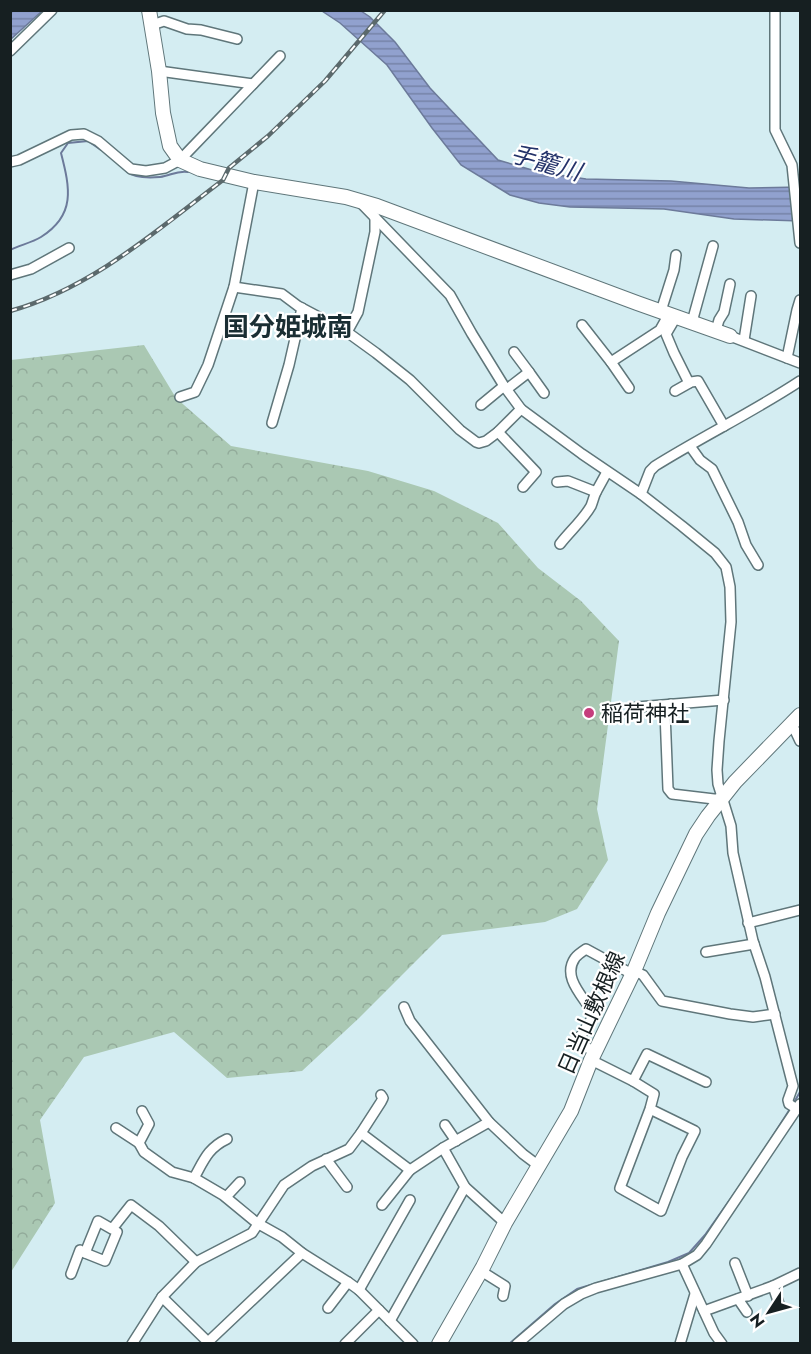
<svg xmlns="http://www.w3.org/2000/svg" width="811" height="1354" viewBox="0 0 811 1354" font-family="Jost,'Noto Sans JP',sans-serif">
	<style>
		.forest { fill: url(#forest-crowns) }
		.water { fill: url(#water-rules); stroke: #6c7a9a; stroke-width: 1.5 }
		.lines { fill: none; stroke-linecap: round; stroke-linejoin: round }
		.stream { stroke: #6c7a9a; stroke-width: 2 }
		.street-casing { stroke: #5f767a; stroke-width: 12 }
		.secondary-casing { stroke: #5f767a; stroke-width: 16 }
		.street { stroke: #fff; stroke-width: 9 }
		.secondary { stroke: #fff; stroke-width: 14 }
		.rail-casing { stroke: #5b696c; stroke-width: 4.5 }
		.rail { stroke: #fff; stroke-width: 2; stroke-dasharray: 7; stroke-linecap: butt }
		.poi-dot { fill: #c53e7d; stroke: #fff; stroke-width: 2 }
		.labels { text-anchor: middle; stroke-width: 4.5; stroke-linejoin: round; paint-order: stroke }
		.poi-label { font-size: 22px; fill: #161f21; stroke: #fff; text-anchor: start }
		.street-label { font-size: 22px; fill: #161f21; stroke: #fff }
		.water-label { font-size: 24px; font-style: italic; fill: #233269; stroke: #fff }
		.quarter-label { font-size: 26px; font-weight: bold; fill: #1a2e33; stroke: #fff }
	</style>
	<defs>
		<pattern id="forest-crowns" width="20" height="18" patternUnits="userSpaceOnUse" patternTransform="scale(1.5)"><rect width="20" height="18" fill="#aac8b3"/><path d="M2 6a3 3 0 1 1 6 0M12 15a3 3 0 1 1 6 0" fill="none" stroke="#92ab9a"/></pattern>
		<pattern id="water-rules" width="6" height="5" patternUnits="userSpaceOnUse" patternTransform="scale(1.5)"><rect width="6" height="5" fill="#91a1ce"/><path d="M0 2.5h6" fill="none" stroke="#7583a7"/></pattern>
	</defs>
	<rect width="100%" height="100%" fill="#d4edf2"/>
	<path class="forest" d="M144,345L176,398L231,446L368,471L434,491L498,523L538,568L581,601L619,641L597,809L608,860L577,909L545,922L442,935L358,1019L302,1071L227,1078L174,1032L84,1057L40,1120L55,1203L11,1272V360Z"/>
	<g class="water">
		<path d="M13,10H42V11L11,39V13Z"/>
		<path d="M322,11H361L370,17L395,42L430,88L498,160L539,172L586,179L671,181L749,188L800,187V221L734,219L664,209L570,207L539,203L510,195L461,165L432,128L387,65L340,23Z"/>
	</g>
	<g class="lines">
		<g class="stream">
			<path d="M126,171C134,178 149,178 160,177C170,176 177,170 188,172"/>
			<path d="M10,250C20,245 31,243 41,237C76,215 70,188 61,153L68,143L88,141L101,150"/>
			<path d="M793,1104L800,1092"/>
			<path d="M751,1170L790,1109"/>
			<path d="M509,1344L555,1304L577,1289L668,1262L689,1253L705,1235L741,1184"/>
		</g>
		<g class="street-casing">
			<g id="street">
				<path d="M775,10V130L792,165L800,243"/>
				<path d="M152,25L164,21L187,29L201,30L237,39"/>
				<path d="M10,51L52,10"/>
				<path d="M159,71L253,84"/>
				<path d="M10,162L19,160L71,135L84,134L98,141L131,169L146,171L165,168L180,160L280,56"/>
				<path d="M254,182L234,287L282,294L298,306L347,332L376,353L410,380L460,430L476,442L479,443L486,441L498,432L521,409"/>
				<path d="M361,203L450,295L472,334L504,386L521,409L582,454L641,494L682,526L715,553L726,567L730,587L731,622L719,741L717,770L718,784L731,826L733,853L753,941L765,977L793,1086L788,1100L789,1104L797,1109"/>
				<path d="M10,275L31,269L69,248"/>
				<path d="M661,311L674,270L676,255"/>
				<path d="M676,317L666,334L674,353L689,383"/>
				<path d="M692,322L713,246"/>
				<path d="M582,325L611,362"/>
				<path d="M716,330L719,320L724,312L730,284"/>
				<path d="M347,332L358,312L375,232V217"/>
				<path d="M730,336L800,363"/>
				<path d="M744,340L751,296"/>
				<path d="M787,358L797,310L800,300"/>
				<path d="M529,372L544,393"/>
				<path d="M629,388L611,362L660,330L669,314"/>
				<path d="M507,389L529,372L514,352"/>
				<path d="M675,391L691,382L698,381L724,426"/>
				<path d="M180,397L195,392L208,365L234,287"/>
				<path d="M481,405L504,386"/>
				<path d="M272,423L289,365L302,308"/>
				<path d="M498,432L536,472L523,487"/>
				<path d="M690,446L700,460L712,469L738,522L746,545L758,565"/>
				<path d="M557,482L568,481L596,492L607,472"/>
				<path d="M641,494L650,471L655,466C703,436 753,412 800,381"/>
				<path d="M560,544C570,531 583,520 591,506C593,501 594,496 596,492"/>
				<path d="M671,704L665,712L668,789L672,794L714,799H722"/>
				<path d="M637,707L724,700"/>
				<path d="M792,724L800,741"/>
				<path d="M748,923L800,910"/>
				<path d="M706,952L754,944"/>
				<path d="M634,971L643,975L662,1001L730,1014L753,1017L775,1014"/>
				<path d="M404,1007L410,1021L489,1122L523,1154L539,1166"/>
				<path d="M595,1051L585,1047L577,1042L594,1015C585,998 561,978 575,958C577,955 583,951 586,949L632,974"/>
				<path d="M591,1060L633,1081L654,1094L650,1109L620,1188L661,1211L682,1157L695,1131L650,1109"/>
				<path d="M633,1081L647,1054L706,1082"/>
				<path d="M142,1111L149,1124L139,1143L144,1152L172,1172L194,1178L223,1195L257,1223L282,1237L302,1253L348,1282L359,1290L413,1344"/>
				<path d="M445,1125L456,1141"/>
				<path d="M116,1128L139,1143"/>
				<path d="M361,1133L381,1102L383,1098L381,1095"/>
				<path d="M443,1148L465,1187L505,1223"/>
				<path d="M326,1159L347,1187"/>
				<path d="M194,1178C204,1160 208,1148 227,1139"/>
				<path d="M226,1197L240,1182"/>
				<path d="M382,1205L410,1170"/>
				<path d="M112,1229L117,1232L105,1261L85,1253L98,1221L112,1229L131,1205L159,1226L196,1262"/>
				<path d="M735,1263L748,1296"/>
				<path d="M682,1264L714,1333L722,1344"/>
				<path d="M481,1271L505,1286L503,1296"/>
				<path d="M71,1274L80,1250L85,1253"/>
				<path d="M773,1286L779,1304"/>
				<path d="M359,1290L410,1200"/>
				<path d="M162,1297L210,1344"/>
				<path d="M738,1299L747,1312"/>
				<path d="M328,1308L348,1282"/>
				<path d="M704,1311L773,1286L800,1273"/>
				<path d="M390,1321L465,1187"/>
				<path d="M208,1342L302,1253"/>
				<path d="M132,1344L162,1297L196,1262L252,1233L284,1185L312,1166L349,1149L361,1133L410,1170L443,1148L489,1122"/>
				<path d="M345,1344L379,1310"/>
				<path d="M517,1344L564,1304L581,1294L596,1288L682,1264L697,1255L706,1244L800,1104"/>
				<path d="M680,1344L695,1294"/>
			</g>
		</g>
		<g class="secondary-casing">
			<g id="secondary">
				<path d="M149,10L159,71L163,113L170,146L180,160L200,169L254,182L346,197L377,206L637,303L730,336"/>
				<path d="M439,1344L483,1267L505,1223L571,1111L591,1060L634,971L658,913L696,834L708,816L735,782L800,715"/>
			</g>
		</g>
		<use href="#street" class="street"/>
		<use href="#secondary" class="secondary"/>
		<g class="rail-casing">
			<path id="rail" d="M10,311C92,288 157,230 223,180L229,168L268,136L325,81L385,10"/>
		</g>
		<use href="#rail" class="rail"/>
	</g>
	<circle class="poi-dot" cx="589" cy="713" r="6"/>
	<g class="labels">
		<g class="poi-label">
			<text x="601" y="721">稲荷神社</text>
		</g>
		<g class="street-label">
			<text transform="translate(591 1013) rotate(-66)" y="8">日当山敷根線</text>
		</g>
		<g class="water-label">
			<text transform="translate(546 163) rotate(16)" y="8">手籠川</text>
		</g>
		<g class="quarter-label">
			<text x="288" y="336">国分姫城南</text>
		</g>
	</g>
	<rect width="811" height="1354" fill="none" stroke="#161f21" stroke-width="24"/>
	<g transform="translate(769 1312) rotate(234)" stroke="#ffffff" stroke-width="4.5" paint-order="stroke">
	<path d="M0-4.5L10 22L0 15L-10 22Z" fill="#161f21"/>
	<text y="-9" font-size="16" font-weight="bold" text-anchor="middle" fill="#161f21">N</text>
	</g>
</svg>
